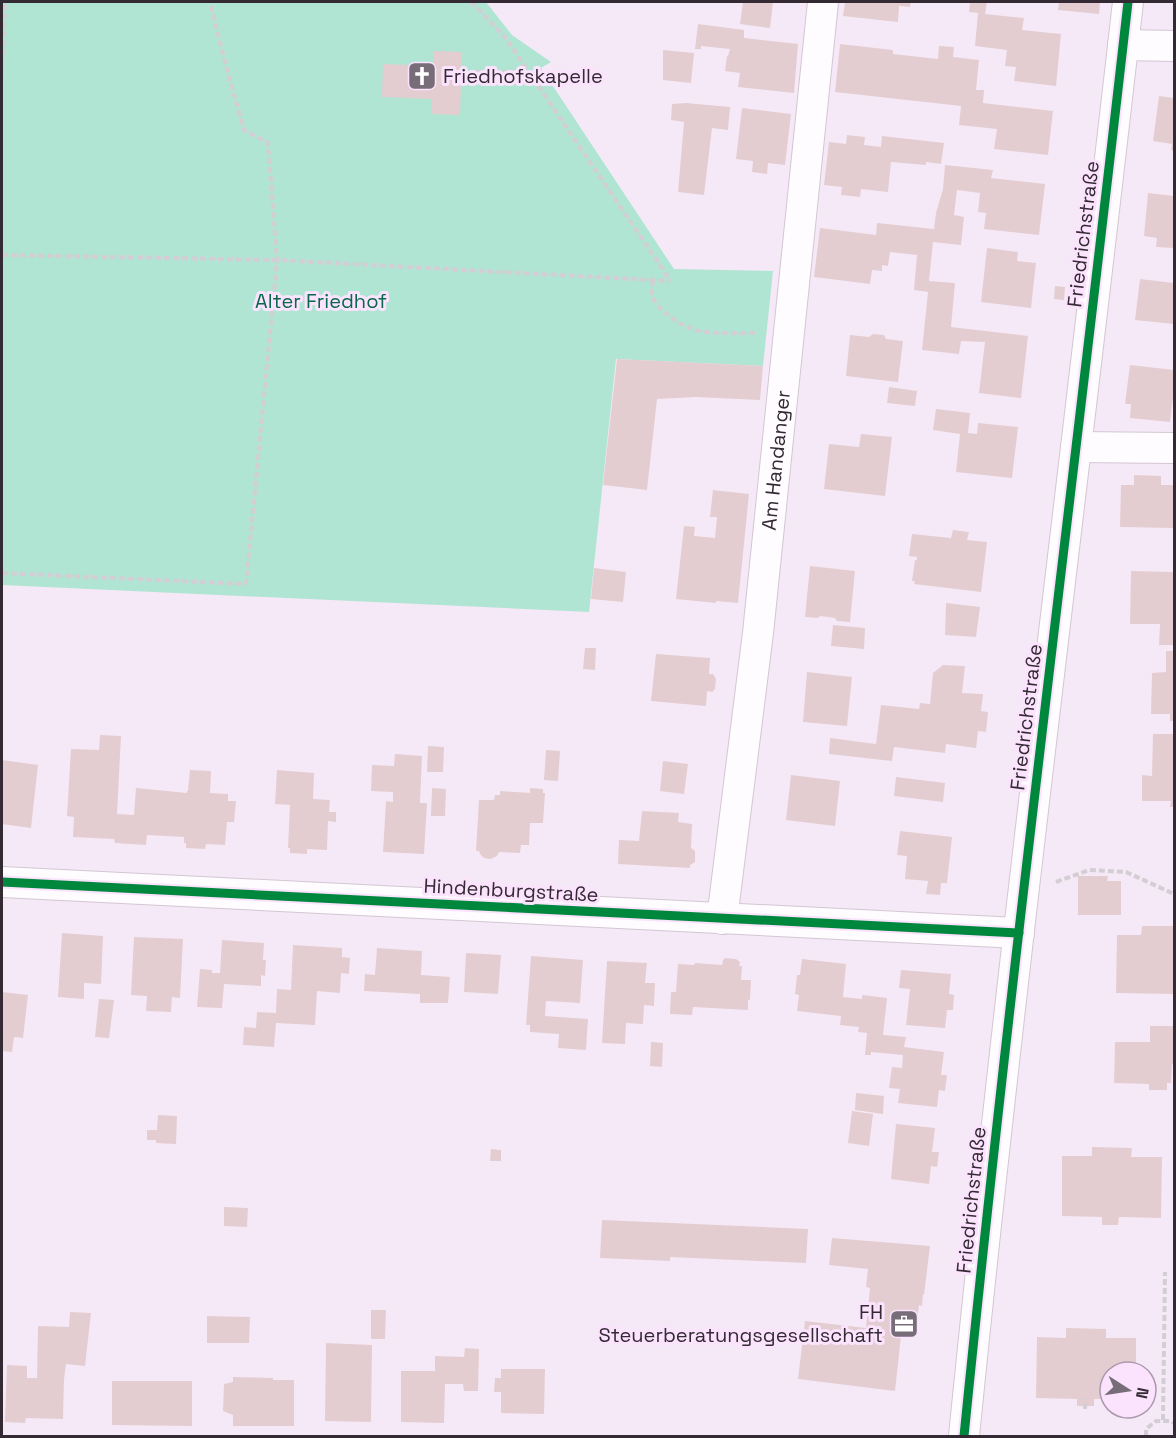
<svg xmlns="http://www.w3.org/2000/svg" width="1176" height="1438" viewBox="0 0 1176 1438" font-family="'Space Grotesk',sans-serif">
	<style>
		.green { fill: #b1e5d3 }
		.building { fill: #e3cdd1 }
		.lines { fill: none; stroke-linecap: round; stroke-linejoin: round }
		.minor-casing { stroke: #d2c7d3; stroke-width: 32 }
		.path { stroke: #d3ced3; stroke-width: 4; stroke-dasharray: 6 3; stroke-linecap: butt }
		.minor { stroke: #fefcfe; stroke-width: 30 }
		.cycleway-casing { stroke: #fbe3fd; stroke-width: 13 }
		.cycleway { stroke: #00873e; stroke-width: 9 }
		.labels { text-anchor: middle; stroke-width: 6; stroke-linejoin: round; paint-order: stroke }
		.poi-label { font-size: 20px; fill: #332a34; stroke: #fbe3fd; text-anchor: start }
		.street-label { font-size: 20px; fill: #332a34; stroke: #fbe3fd }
		.park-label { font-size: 20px; fill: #08684b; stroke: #fbe3fd }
	</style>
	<rect width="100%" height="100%" fill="#f6e9f7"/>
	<path class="green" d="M2,2H486L512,35L551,62L541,68L674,269L773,271L763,366L616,359L589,612L2,585Z"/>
	<g class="building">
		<path d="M743,2H773L770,28L740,24Z"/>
		<path d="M845,2H911L910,7L899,6L898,22L843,16Z"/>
		<path d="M970,2H987L985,14L1024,18L1022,30L1061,34L1056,86L1014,81L1016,67L1005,66L1007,50L975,46L978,13L969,12Z"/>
		<path d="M1059,2H1100L1099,14L1058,10Z"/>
		<path d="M698,24L744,30V38L798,44L794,93L738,87L740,73L725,71L727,56H728L730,49L701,46V49H695Z"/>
		<path d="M840,44L893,50V54L938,59L939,46L954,47L953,57L979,60L976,90H984L983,103L1053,111L1048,155L994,149L997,129L959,125L961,106L835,92Z"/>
		<path d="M663,50L694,53L691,83L663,80Z"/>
		<path d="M434,51L462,52L460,115L432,114V99L382,97L383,64L434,66Z"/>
		<path d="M1159,96L1174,98V151L1171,150L1172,144L1153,141Z"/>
		<path d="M686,103L730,107L728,130L712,128L704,195L678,192L684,122L671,120L672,104Z"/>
		<path d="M742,108L791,114L785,165L768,163L767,174L752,172L753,161L736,159Z"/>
		<path d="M847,135L865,137L864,145L881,147L882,136L944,143L941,164L926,162V165L891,162L888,192L861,189L860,197L841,195L842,187L824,185L829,142L846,144Z"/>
		<path d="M945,165L993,170L991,178L1045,184L1039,235L984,229L986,213L978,212L980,193L957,190L954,215L964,217L961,245L933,242L929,281L955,283L951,327L1028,336L1021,398L979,393L985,342L961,341L959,354L922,350L928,292L914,290L917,255L890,252L888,266L882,265V271L872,270L870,284L814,277L820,228L876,235L877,223L934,229L936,213L943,189Z"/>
		<path d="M1148,193L1174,196V248L1156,247L1157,238L1144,236Z"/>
		<path d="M987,248L1018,252L1017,261L1036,263L1031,308L981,302Z"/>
		<path d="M1140,279L1174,283V324L1135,320Z"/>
		<path d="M1055,286L1065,287L1064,300L1054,299Z"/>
		<path d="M873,334L884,335L886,339L903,341L898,382L846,376L850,335L869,337Z"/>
		<path d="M617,359L763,366L760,400L696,397L657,399L647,490L603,485Z"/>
		<path d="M1130,365L1174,370V389L1170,422L1130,418L1131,404H1125Z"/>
		<path d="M889,387L917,391L915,406L887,403Z"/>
		<path d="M936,409L970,413L968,433L977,434L978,423L1018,427L1012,478L956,472L960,434L933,430Z"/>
		<path d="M861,434L892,437L885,496L824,489L829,444L859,447Z"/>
		<path d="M1134,475L1161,476V485H1174V528L1120,527L1121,485H1134Z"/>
		<path d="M713,490L749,494L738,603L716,601V603L676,599L684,526L695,527L694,536L715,538L717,517H710Z"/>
		<path d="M953,530L969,532L967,540L987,542L981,592L914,584L915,581H912L915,560H917V557L909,556L912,534L951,538Z"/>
		<path d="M810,566L855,571L850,622L837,621L835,618L820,616L818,618L805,617Z"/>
		<path d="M594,568L626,572L623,602L591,599Z"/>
		<path d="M1131,571L1174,572V645H1159L1160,624H1130Z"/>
		<path d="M946,603L980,607L976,637L945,635Z"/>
		<path d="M833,625L865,628L864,649L831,646Z"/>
		<path d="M585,648H596L595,670L583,669Z"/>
		<path d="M1166,651H1174V721H1170V714H1151L1152,673L1166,672Z"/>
		<path d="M656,654L710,658L709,674H713L716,679L715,689L712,692L707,691L706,706L651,701Z"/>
		<path d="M943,665L965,666L962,693L983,694L981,711L988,712L986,732L978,731L976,748L946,744L945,753L894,747L892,761L829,754L830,738L876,744L881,705L919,709L920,703L930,704L933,673Z"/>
		<path d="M807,672L852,677L847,726L803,722Z"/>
		<path d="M1153,734H1174V807H1170L1171,801H1142V775L1152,776Z"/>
		<path d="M100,735L121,736L117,814L134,815L136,788L187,793V791H188L190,770L211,771L210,793L228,794V801H236L234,822H227L225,845L206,844L205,849L186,848V843H184V837L147,835L146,845L115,843L114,839L73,837L74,817L67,816L71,749L99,750Z"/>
		<path d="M428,746L444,747L443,772H427Z"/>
		<path d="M546,750L560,751L558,781L544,780Z"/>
		<path d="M395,754L422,756L420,803H427L424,854L383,852L386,801L393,802V792L371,791L372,765L394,766Z"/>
		<path d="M2,760L38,765L31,828L2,824Z"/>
		<path d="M663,761L688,764L684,794L660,791Z"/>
		<path d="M277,770L314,773L313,799L330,800L329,812H336V822L328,821L327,850L307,849V854L290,853V848H288L290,805L275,804Z"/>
		<path d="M791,775L840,781L835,826L786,820Z"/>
		<path d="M896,777L945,783L943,802L894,796Z"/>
		<path d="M432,788L446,789L445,816H431Z"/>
		<path d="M530,788L543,789V793H545L543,823H530L529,845H521L520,853L499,852L497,856L491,859L484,858L480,854L479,851H476L479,800H494L495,795H500V791L530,793Z"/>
		<path d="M642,811L679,813L678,822L692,824L691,848L695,851V862L690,865V868L618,864L619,840L639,841Z"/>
		<path d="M900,831L952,837L947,883H941L940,895L926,894L928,881L905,879L907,856L897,855Z"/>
		<path d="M1078,876H1108L1107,881H1121V915H1078Z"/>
		<path d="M1142,926H1174V994L1116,993L1117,935H1141Z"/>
		<path d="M62,933L103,936L101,984L84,983V999L58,997Z"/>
		<path d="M134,937L183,939L180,998L172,997L171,1012L146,1011L147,996L131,995Z"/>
		<path d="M222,940L264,943L263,960H266L265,976L261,975V986L224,984L222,1008L197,1007L200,969L212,970V973H220Z"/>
		<path d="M293,945L342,948V957L350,958L349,974L341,973L340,993L317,991L315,1025L276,1023L274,1047L243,1045L244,1027L256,1028L257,1012L276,1013L277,989L291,990Z"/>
		<path d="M377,948L422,951L421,975L450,977L448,1003H420V994L364,991L365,974L375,975Z"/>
		<path d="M466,953L501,955L498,994L464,992Z"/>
		<path d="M531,956L583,960L580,1003L546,1001L545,1016L588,1019L586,1050L558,1048L559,1034L530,1032V1025H526Z"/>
		<path d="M725,958L736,959L740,962L739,966H742L741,980H751L750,1000H748V1010L693,1007L692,1015L670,1014L671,992H676L678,964L694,965L695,963L722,965L723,960Z"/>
		<path d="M802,959L846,964L843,997L862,999V995L887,998L883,1035L906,1037L904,1047L944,1052L941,1075H947L945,1091L939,1090L937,1107L898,1103L900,1089L889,1088L892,1067L902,1068L903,1055L871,1052V1055H865L867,1033L858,1032L859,1027L840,1025L841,1016L797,1011L799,995L795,994L797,975H800Z"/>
		<path d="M607,961L647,963L645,983H655L654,1006L644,1005L643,1024L626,1023L625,1044L602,1043Z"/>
		<path d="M901,970L951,974L949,994L954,995L953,1010H947L945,1028L906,1025L910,989L899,988Z"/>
		<path d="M2,992L28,995L23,1038L14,1037L12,1052L2,1051Z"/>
		<path d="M99,999L114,1000L109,1038L95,1037Z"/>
		<path d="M1150,1026H1173L1174,1064H1172L1171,1083H1167V1090H1149V1084L1114,1083L1115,1042H1150Z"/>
		<path d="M651,1042L663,1043L662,1067L650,1066Z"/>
		<path d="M856,1093L884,1096L883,1114L855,1110Z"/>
		<path d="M852,1111L873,1114L869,1146L848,1143Z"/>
		<path d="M158,1115L177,1116L176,1144L156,1143V1140H147V1130H157Z"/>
		<path d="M896,1124L935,1128L932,1152H939L937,1167L931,1166L929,1184L891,1179Z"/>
		<path d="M1092,1147L1132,1148L1131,1157H1162L1161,1218L1119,1217L1118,1225H1102V1217L1062,1216V1156H1092Z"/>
		<path d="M491,1149L501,1150V1161H490Z"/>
		<path d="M224,1207L248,1208L247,1227L224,1226Z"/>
		<path d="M602,1220L808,1229L806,1263L670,1257V1261L600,1258Z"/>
		<path d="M832,1238L930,1246L924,1295L923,1294L922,1306L919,1305L915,1337L901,1336L895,1391L798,1379L805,1321L866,1328L870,1288L866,1287L868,1269L829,1265Z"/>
		<path d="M371,1310H386L385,1339H371Z"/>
		<path d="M70,1312L91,1313L85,1366L66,1364L64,1379L63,1419L26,1418L25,1423L5,1422L7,1365L27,1366V1378H37L38,1326L69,1327Z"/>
		<path d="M207,1316L250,1317L249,1343H207Z"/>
		<path d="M1066,1328L1106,1329V1338H1136V1372H1110V1399H1094V1406H1077V1399L1036,1398L1037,1337L1066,1338Z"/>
		<path d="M326,1343L372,1345L371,1422L325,1421Z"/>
		<path d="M465,1348L479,1349L478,1391H464L463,1384H445L444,1423L401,1422V1371H435V1356L464,1357Z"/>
		<path d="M501,1369H545L544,1414L501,1413V1392H494L495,1378H501Z"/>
		<path d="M233,1377L273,1378V1380H294V1426H233V1415L223,1411L224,1384L233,1382Z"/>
		<path d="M112,1381H192V1426L112,1425Z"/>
	</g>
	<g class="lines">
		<g class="minor-casing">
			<g id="minor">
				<path d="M1123,45L1174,46"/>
				<path d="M1076,447L1174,448"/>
				<path d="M2,882L1019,933"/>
				<path id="s1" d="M722,919L758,633L823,2"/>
				<path d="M964,1436C1012,957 1074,480 1128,2"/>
			</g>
		</g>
		<g class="path">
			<path d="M471,2L505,37L670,280"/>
			<path d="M475,72L528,73"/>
			<path d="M2,73L5,2"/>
			<path d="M2,255L277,260L670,281"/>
			<path d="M653,280C653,284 651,290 652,294C654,309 685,329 699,331C716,334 739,333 757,333"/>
			<path d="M2,573L246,584L277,260L268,143L244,130L228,74L210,2"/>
			<path d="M1056,882L1089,870L1126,872L1174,894"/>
			<path d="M1085,1409L1086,1399"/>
			<path d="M1163,1420L1165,1272"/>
			<path d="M1146,1436V1429L1156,1421H1171L1174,1423"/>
		</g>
		<use href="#minor" class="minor"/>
		<g class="cycleway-casing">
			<g id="cycleway">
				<path d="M2,882L1019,933"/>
				<path d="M964,1436C1012,957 1074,480 1128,2"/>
			</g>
		</g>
		<use href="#cycleway" class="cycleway"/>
	</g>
	<defs>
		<g id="church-square" transform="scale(1.5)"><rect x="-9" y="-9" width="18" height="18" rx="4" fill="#776d78" stroke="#fbe3fd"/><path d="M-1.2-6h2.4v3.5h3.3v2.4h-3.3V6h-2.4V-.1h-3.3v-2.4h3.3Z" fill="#fff"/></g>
		<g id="office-square" transform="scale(1.5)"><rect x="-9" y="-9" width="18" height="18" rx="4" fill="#776d78" stroke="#fbe3fd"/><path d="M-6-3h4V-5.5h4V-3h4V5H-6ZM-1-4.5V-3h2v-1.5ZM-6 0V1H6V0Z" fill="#fff"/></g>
	</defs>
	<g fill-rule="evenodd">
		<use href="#church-square" x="422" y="76"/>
		<use href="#office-square" x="904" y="1324"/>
	</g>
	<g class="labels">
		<g class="poi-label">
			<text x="443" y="83">Friedhofskapelle</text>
			<text x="883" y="1319" text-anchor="end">FH<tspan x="883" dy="23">Steuerberatungsgesellschaft</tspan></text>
		</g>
		<g class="street-label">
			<text transform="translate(1083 234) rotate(-83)" y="7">Friedrichstraße</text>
			<text dy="7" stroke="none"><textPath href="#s1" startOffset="462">Am Handanger</textPath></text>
			<text transform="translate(1026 717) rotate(-83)" y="7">Friedrichstraße</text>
			<text transform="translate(511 890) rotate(3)" y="7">Hindenburgstraße</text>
			<text transform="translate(971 1200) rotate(-84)" y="7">Friedrichstraße</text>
		</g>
		<g class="park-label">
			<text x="321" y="308">Alter Friedhof</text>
		</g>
	</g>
	<rect width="1176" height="1438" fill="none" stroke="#332a34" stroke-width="6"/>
	<g transform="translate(1128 1390) rotate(102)"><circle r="28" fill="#fbe3fd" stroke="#ab99ad" stroke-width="1.5"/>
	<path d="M0-4.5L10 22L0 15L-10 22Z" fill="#776d78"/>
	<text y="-9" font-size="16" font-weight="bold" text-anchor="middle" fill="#332a34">N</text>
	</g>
</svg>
